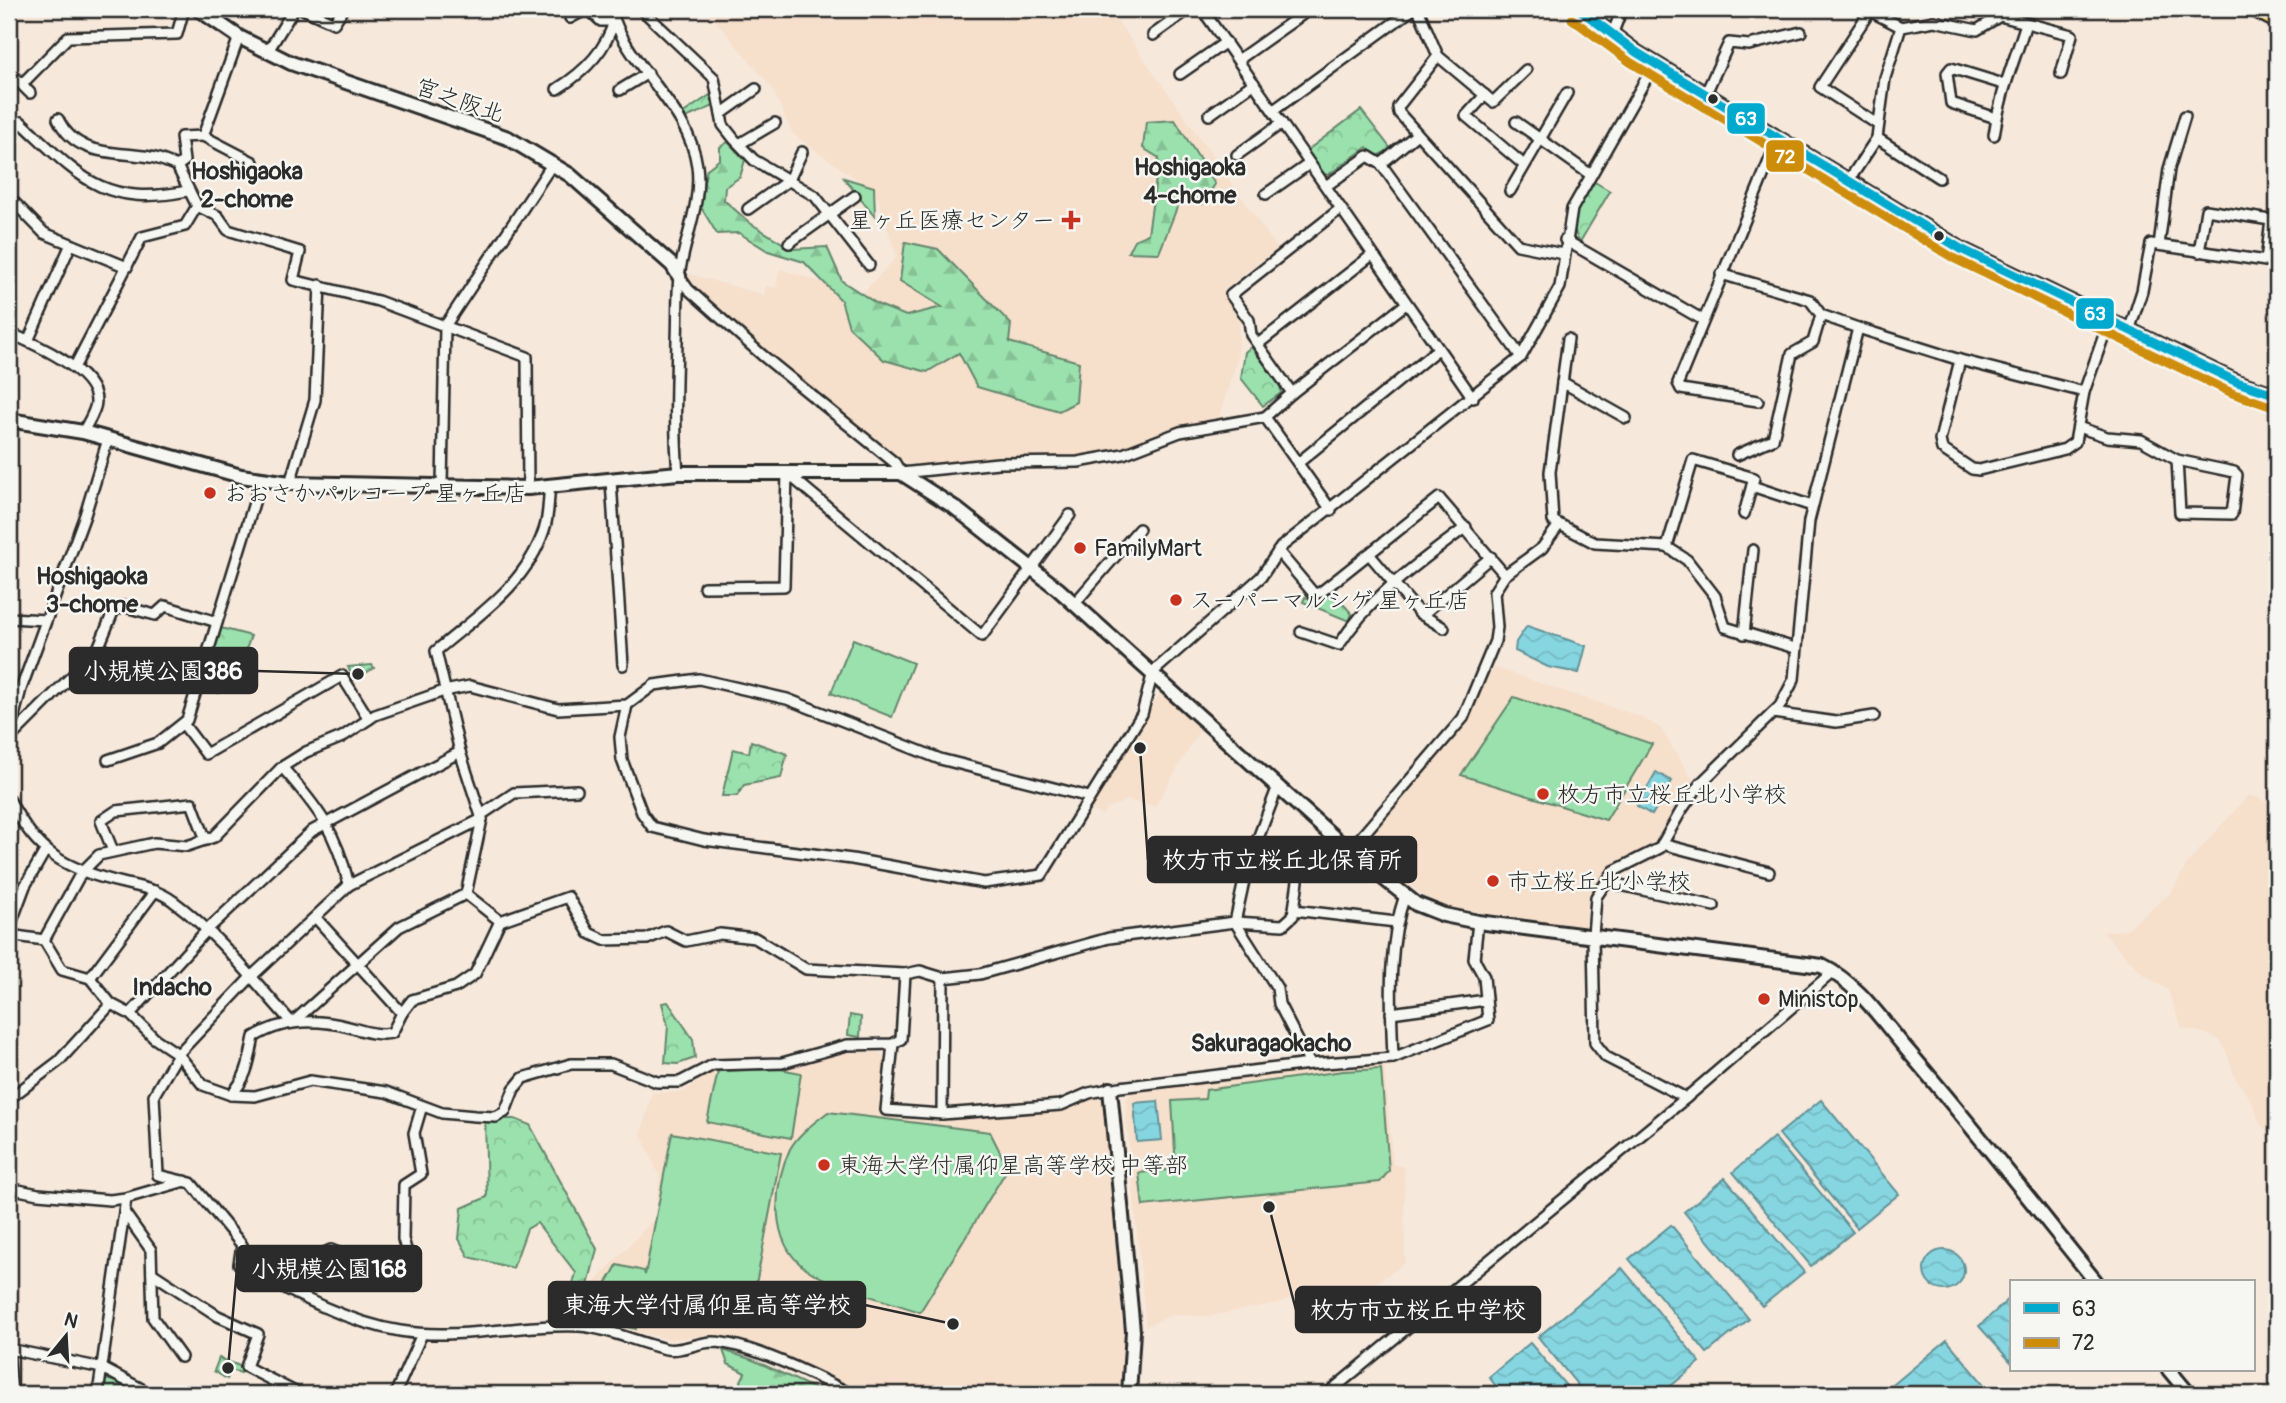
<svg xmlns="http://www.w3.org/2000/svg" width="2286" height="1403" viewBox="0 0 2286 1403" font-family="Pangolin,'Klee One',sans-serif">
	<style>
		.built { fill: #f6dfcb }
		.forest { fill: url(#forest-firs); stroke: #63866c; stroke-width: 2 }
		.park { fill: url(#park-crowns); stroke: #63866c; stroke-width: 2 }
		.pitch { fill: #9be1ad; stroke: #63866c; stroke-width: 2 }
		.water { fill: url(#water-waves); stroke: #629298; stroke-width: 2 }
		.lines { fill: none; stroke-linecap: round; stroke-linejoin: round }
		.street-casing { stroke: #2b2b2b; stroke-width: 14 }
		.secondary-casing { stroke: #2b2b2b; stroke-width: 18 }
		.highway-casing { stroke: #2b2b2b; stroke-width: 21 }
		.street { stroke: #f6f6f2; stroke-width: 9 }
		.secondary { stroke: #f6f6f2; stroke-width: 12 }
		.highway { stroke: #ffdf80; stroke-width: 16 }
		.bus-1-casing { stroke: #f6f6f2; stroke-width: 14 }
		.bus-2-casing { stroke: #f6f6f2; stroke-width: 14 }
		.bus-1 { stroke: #00a9ce; stroke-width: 9 }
		.bus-2 { stroke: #ce8d09; stroke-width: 9 }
		.bus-dot { fill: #2b2b2b; stroke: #f6f6f2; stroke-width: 2.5 }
		.poi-dot { fill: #c8321e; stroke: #f6f6f2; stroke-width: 2.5 }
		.labels { text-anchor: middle; stroke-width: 5; stroke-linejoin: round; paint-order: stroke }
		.street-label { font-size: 23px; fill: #2b2b2b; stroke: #f6f6f2 }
		.poi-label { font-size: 23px; fill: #2b2b2b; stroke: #f6f6f2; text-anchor: start }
		.neighbourhood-label { font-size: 24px; font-weight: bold; fill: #2b2b2b; stroke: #f6f6f2 }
		.leader { fill: none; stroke: #2b2b2b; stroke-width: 2.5 }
		.callout-dot { fill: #2b2b2b; stroke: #f6f6f2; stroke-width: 2.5 }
		.callout { fill: #2b2b2b; stroke: #2b2b2b; stroke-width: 2.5 }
		.callout-label { font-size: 24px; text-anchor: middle; font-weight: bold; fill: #fff }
		.line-badge { stroke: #f6f6f2; stroke-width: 2.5 }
		.badge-label { font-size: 19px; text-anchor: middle; font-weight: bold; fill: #fff }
	</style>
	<defs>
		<pattern id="forest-firs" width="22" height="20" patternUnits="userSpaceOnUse" patternTransform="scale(1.75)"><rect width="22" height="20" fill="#9be1ad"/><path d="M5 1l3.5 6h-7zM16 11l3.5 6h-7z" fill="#86c195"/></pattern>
		<pattern id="park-crowns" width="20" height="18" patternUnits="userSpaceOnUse" patternTransform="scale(1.75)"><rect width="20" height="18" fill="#9be1ad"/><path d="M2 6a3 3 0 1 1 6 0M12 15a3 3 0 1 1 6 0" fill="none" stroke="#86c195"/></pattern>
		<pattern id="water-waves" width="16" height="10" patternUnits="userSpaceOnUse" patternTransform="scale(1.75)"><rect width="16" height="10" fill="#86d6e1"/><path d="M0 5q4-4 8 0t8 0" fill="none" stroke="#74b8c1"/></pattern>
	</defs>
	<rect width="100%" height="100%" fill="#f6e8db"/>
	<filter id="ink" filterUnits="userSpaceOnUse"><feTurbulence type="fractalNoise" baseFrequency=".0143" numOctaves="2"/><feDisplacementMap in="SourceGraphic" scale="14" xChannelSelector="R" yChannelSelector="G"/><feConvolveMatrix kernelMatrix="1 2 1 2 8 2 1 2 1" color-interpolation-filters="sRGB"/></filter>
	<g filter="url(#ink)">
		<g class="built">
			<path d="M706,9H1109L1277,248L1223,291L1240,318L1237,360L1218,419L1176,429L1122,450L1084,457L908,464L765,351L688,284L685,273L764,295L766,286L776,288L780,269L861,295L897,257L876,193L793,134L772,88Z"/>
			<path d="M1495,668L1641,717L1660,728L1693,780L1658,837L1644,851L1619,863L1588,896L1585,927L1451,908L1432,902L1359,846L1466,721L1484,678Z"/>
			<path d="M1161,693L1201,728L1155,806L1127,800L1108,808L1101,815L1089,809Z"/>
			<path d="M2248,796L2257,797L2277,809V1140L2260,1124L2254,1105L2235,1077L2226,1051L2219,1040L2205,1033L2182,1028L2168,990L2142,973L2103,932L2126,930L2171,893L2187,864Z"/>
			<path d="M878,1052L887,1060L884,1113L961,1119L1062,1110L1088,1097L1103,1098L1123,1336L1121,1394H872L739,1341L713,1335L670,1339L582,1320L591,1286L654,1219L660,1177L641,1134L652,1093L683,1092L717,1069L780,1066L839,1053Z"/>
			<path d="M1384,1065L1393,1164L1404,1167L1405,1263L1369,1288L1326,1294L1313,1290L1277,1303L1210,1316L1172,1315L1146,1326L1125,1100L1131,1093L1333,1066Z"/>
		</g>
		<g class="forest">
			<path d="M1175,120L1215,184L1203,204L1180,200L1159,253L1128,252L1134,240L1148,234L1159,158L1143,148L1146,122Z"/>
			<path d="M728,142L745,160L740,177L725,187L724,200L750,223L792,249L827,247L842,281L879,305L906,316L942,307L900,281L905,242L938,249L1011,324L1009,342L1079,362L1076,402L1059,411L977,387L959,353L927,372L884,360L849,327L841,300L804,262L768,251L739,233L717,234L699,204L707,169L720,159V147Z"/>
			<path d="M723,1350L753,1360L826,1394H745L741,1381L745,1373L728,1364Z"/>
		</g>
		<g class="park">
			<path d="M710,95L714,106L683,119L682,114Z"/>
			<path d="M1361,110L1391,149L1375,157L1367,147L1328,175L1321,173L1305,152Z"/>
			<path d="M844,178L874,187L875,217Z"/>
			<path d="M1593,181L1610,191L1580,242C1565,220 1581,201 1593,181Z"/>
			<path d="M1251,347L1280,383L1281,393L1263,406L1241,378L1245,352Z"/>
			<path d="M1330,589L1352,614L1349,621L1303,602L1305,597L1316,601Z"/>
			<path d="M221,628L251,636L237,674L219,693L204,688Z"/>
			<path d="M372,665L374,668L354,680L348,667Z"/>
			<path d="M751,741L787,754L781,778L744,785L737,796H722L733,749L749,753Z"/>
			<path d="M668,1002L693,1039L695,1058L678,1064L665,1063L668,1026L662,1003Z"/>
			<path d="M850,1015L861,1017L860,1037L848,1035Z"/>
			<path d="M485,1119H515L530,1125L597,1249L579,1322L562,1323L576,1273L537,1223L527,1229L513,1268L469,1257L459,1239L462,1208L487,1197Z"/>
			<path d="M219,1358L242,1367L241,1373L231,1370L227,1379L214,1371Z"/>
			<path d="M105,1379L128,1385L144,1394H102Z"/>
		</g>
		<g class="pitch">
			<path d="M853,639L913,663L892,717L831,693Z"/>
			<path d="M1514,697L1652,744L1606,820L1461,775Z"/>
			<path d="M780,1069L801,1073L791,1138L707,1122L718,1071Z"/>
			<path d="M1381,1069L1389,1171L1380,1182L1143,1206L1139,1173L1176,1169L1172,1101L1205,1099L1206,1090L1343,1071Z"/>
			<path d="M828,1112L990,1132L1008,1168L920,1312C886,1300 833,1288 805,1268C769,1242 773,1185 790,1149C798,1134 815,1122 828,1112Z"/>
			<path d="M672,1133L781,1153L749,1321L641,1300L636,1329L589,1318C595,1292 607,1287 617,1265L644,1271L645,1275Z"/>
		</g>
		<g class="water">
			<path d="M1527,626L1586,646L1579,673L1548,667L1515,651L1516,642Z"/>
			<path d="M1656,772L1672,781L1652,815L1637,806Z"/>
			<path d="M1821,1100L1899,1194L1857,1228L1779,1134Z"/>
			<path d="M1158,1101L1162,1140L1137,1142L1134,1103Z"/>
			<path d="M1774,1137L1853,1232L1811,1266L1733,1172Z"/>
			<path d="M1725,1178L1804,1272L1762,1306L1684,1212Z"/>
			<path d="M1671,1225L1749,1319L1707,1353L1629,1259Z"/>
			<circle cx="1944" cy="1270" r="20"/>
			<path d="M1622,1268L1700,1362L1661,1394H1585L1538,1337Z"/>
			<path d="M2011,1297V1362L1979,1326Z"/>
			<path d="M1947,1340L1992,1394H1882Z"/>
			<path d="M1530,1343L1573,1394H1502L1489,1377Z"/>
		</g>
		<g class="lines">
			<g class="street-casing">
				<g id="street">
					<path d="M303,9L334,23L343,9"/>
					<path d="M611,9C626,67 689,105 697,166C702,203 684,240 679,276C677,297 678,319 677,340C676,385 674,429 678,473"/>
					<path d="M641,9L714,78L723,125L734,139L754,160L815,196L869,265"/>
					<path d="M1202,9L1473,398"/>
					<path d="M1418,9L1438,56L1398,107L1399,113L1518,245L1563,254"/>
					<path d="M9,12L12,9"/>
					<path d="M523,13L532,9"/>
					<path d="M570,18L587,9"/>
					<path d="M1901,27L1934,21L1977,30L2000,16L2072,35L2061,74"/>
					<path d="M1153,35L1189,9"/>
					<path d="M1612,35L1622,9"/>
					<path d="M268,51L294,9"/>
					<path d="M1438,56L1493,102L1526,70"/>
					<path d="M1238,60L1310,9"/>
					<path d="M9,72L30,93"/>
					<path d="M1180,74L1226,42"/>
					<path d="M22,84L68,37L177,34L184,9"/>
					<path d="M557,89C583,73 606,50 614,21H601L588,9"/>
					<path d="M620,90L648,73"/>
					<path d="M1706,93L1729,43L1749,45L1801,32"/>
					<path d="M1485,95L1466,116L1524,165"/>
					<path d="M1274,110L1413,9"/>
					<path d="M721,114L756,89"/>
					<path d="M1209,115L1254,83"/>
					<path d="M1996,118L1951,103L1947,73L1951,68L2003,84"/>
					<path d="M58,119C76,157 114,151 150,157C159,158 169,163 177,166L197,206L218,216L228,230L300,252L293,280L378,301L527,357L528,488"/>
					<path d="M1516,122L1591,175"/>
					<path d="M9,132L21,122C78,175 102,208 187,191"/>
					<path d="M1994,135C2000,92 2014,63 2026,23"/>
					<path d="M203,136L253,162"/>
					<path d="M1877,138L1939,178"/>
					<path d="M741,143L775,123"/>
					<path d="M1237,155L1282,123"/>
					<path d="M1381,164L1417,134"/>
					<path d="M177,166L184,161L181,137L203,136L239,37"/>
					<path d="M1849,180L1877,138L1885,78L1901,27L1870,11L1820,87L1877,124"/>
					<path d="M1326,186L1368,156L1381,164L1521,357"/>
					<path d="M1510,191L1567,93"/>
					<path d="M1266,194L1309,164"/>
					<path d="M9,197L44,233L127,267"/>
					<path d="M748,209L789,180L802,152"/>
					<path d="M1565,240L1703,320"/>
					<path d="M789,243L855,196"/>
					<path d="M2159,245L2169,169L2185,116"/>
					<path d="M2199,252L2206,210L2277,221"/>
					<path d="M1721,274L1810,300L1821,315L1858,328L1960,360L2084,392"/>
					<path d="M679,276L688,289L762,355L895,463L901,473L998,463L1078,462L1123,454L1180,432L1265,417"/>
					<path d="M2129,331L2142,291L2151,244L2266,261L2271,220"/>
					<path d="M9,333C33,343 97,370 96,402C96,411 87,424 83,432"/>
					<path d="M1568,339L1550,472L1553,521L1595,543L1667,547L1687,560L1715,596L1725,627L1795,648"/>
					<path d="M28,341L71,244"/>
					<path d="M1258,344L1372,255"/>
					<path d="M1960,360L1940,440L1942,449L1972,469L1979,470L2065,449L2075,442L2084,392L2109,321"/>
					<path d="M75,366L142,237L185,226L197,206"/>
					<path d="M1562,382L1626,418"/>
					<path d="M1292,393L1251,335L1249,320L1231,295L1340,209"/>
					<path d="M1758,401L1681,389L1678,383L1779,137"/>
					<path d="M2078,427L2107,437L2141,440L2177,460L2234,472L2237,475L2232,514L2180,513L2177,460"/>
					<path d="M1737,455L1773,439L1792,354L1813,342L1821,315"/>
					<path d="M1298,463L1438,349"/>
					<path d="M787,473L982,636L1070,515"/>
					<path d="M611,481L623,665"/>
					<path d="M290,483L315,400L320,285"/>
					<path d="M442,485L445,326L553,163"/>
					<path d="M550,486C548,500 549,517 544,530C526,585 478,615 436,651L460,752L482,819L349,885L251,977L178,1054L154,1095L158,1175L191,1183L242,1245L239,1264C290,1291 342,1321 400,1331C460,1341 519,1323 579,1326C608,1328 638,1343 666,1349C681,1352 698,1342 713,1342C750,1343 818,1377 851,1394"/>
					<path d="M1752,486L1812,506"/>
					<path d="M1331,510L1265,417L1292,393L1406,304"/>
					<path d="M1667,547L1693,460L1754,478L1744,514"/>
					<path d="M1278,551L1314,594L1321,592L1439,498L1505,575"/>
					<path d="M1369,554L1419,613L1444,628"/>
					<path d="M704,587L784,586L787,473"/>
					<path d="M1074,604L1139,529"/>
					<path d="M1422,615L1491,557"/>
					<path d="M9,618L46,620"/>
					<path d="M1301,632L1339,645C1371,595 1419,563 1466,527"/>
					<path d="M1744,634L1753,550"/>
					<path d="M627,705L620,737L622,760L642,813L652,827L704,840L852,859L984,883L1042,875L1142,714L1153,672L1261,577L1281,547L1521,357L1560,287L1572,209L1655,63"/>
					<path d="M1773,713L1836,722L1874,716"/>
					<path d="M184,725L206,754L342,676L369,719"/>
					<path d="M9,735L21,689L85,515L108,439"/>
					<path d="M9,739L97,651L113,612L122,606L155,615L165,606L217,622"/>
					<path d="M108,760L158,743L187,720L261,480"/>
					<path d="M282,767C318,808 336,831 349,885"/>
					<path d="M9,799C37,854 65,869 123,883C140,887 159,890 173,901C218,934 254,981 292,1023L399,927L466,894L482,819"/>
					<path d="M481,815L514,793L577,790"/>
					<path d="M1662,844L1769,872"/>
					<path d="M113,851L101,821L116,811L192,803L206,840"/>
					<path d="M1349,851L1463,718L1495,641L1497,627L1494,592L1505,575L1542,548L1559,525"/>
					<path d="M1607,882L1714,906"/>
					<path d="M466,894L500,921L568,897L589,933L604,940L647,939L666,931L686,941L720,934L755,938L806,969L905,974"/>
					<path d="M1294,910L1396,922"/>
					<path d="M316,918L402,1013"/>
					<path d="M1235,922L1277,988L1279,1004L1310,1064"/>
					<path d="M1235,922L1283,925L1293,916L1298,881"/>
					<path d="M9,929L25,886L45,851"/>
					<path d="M9,935L44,940"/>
					<path d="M44,940L62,970L90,978L111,1004L130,1014L154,1038L178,1054L203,1085L231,1095L255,1096L310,1081L386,1092L442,1113L475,1116L496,1117L505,1112L514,1089L523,1078L571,1064H611L657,1082H680L713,1065L782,1063L847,1045L893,1044L901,1039L905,974L920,971L943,978L980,974L1109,938L1235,922L1247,867L1278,786"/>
					<path d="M44,940L81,873L99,855L154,843L187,846L214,837L282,767L306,752L342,737L375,715L444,691L470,686L558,709L627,705L654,685L699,679L787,699L940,759L1089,797"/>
					<path d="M90,978L155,891"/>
					<path d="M1391,1013L1486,1000"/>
					<path d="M130,1014L207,930L312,831L460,752"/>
					<path d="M893,1044L886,1110L942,1114L1061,1105L1089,1093L1120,1087L1310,1064L1393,1058L1488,1020L1484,977L1474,959L1478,922"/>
					<path d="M1393,1058C1391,1004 1387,947 1405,895"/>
					<path d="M231,1095C248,1077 249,1060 254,1037C283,1019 318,1019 349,1027C364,1031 377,1036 392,1033L402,1013L412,1000L456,987L475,974L500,921"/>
					<path d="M1686,1098L1606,1057L1595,1043L1593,935L1596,897L1614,871L1660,848L1681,811L1700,784L1780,706L1794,679L1809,521L1858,328"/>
					<path d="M9,1099L59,1061L111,1004"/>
					<path d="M942,1114L943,978"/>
					<path d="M9,1188L38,1194L110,1200L126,1198L185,1181"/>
					<path d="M124,1212L151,1250L153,1318L181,1357"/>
					<path d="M152,1273L218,1316L258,1334L246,1367L299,1394"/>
					<path d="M300,1295L322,1254L331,1250L409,1281L412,1271L403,1239L404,1185L421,1174L414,1133L422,1106"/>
					<path d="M9,1349L102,1368L151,1394"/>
					<path d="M9,1359L12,1394"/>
					<path d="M98,1394L126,1198"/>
					<path d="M395,1394L422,1334"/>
					<path d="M1327,1394L1686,1098L1833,972"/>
				</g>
			</g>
			<g class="secondary-casing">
				<g id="secondary">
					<path d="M198,9L239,37L291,63L508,138L570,175L672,265L679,276"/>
					<path d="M1579,9L1636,52L1961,249L2237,382L2277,395"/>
					<path d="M9,420L83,432L241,476L290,483L528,488L678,473H901L954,507L1058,589L1349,851L1416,904L1444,915L1478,922L1822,966C1859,984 1882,1021 1908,1051C1973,1127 2034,1205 2096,1282"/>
					<path d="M1110,1089L1133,1331L1129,1394"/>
					<path d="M2169,1370L2189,1394"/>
				</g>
			</g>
			<g class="highway-casing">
				<path id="highway" d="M2256,9L2277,20"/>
			</g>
			<use href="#street" class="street"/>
			<use href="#secondary" class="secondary"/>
			<use href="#highway" class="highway"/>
			<g class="bus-1-casing">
				<path id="bus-1" d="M1579,9L1636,52L1961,249L2237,382L2277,395"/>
			</g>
			<g class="bus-2-casing">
				<path id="bus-2" d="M1572,19L1630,62L1955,259L2232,393L2273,407"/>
			</g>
			<use href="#bus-1" class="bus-1"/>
			<use href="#bus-2" class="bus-2"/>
		</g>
	</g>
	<g class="bus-dot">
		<circle cx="1713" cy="99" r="6"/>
		<circle cx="1939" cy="236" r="6"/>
	</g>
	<g class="poi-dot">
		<path d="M1067.5 209.5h7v7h7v7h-7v7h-7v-7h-7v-7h7z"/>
		<circle cx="210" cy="493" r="7"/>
		<circle cx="1080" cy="548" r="7"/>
		<circle cx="1176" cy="600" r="7"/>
		<circle cx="1543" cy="794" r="7"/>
		<circle cx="1493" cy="881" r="7"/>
		<circle cx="1764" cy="999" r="7"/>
		<circle cx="824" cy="1165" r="7"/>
	</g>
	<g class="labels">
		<g class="street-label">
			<text transform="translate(460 100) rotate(19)" y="8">宮之阪北</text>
		</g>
		<g class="poi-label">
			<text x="1055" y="228" text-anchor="end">星ヶ丘医療センター</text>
			<text x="224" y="501">おおさかパルコープ 星ヶ丘店</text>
			<text x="1094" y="556">FamilyMart</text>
			<text x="1190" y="608">スーパーマルシゲ 星ヶ丘店</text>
			<text x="1557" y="802">枚方市立桜丘北小学校</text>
			<text x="1507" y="889">市立桜丘北小学校</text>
			<text x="1778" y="1007">Ministop</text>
			<text x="838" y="1173">東海大学付属仰星高等学校 中等部</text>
		</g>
		<g class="neighbourhood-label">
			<text x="1190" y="175">Hoshigaoka<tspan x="1190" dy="28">4-chome</tspan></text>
			<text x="247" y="179">Hoshigaoka<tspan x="247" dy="28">2-chome</tspan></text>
			<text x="92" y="584">Hoshigaoka<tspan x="92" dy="28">3-chome</tspan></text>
			<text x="172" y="995">Indacho</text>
			<text x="1271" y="1051">Sakuragaokacho</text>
		</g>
	</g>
	<path class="leader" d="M358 674L257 671M1140 748L1148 860M228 1368L237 1268M953 1324L865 1305M1269 1207L1296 1310"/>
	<g class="callout-dot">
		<circle cx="358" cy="674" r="7"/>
		<circle cx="1140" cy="748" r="7"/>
		<circle cx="228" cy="1368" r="7"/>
		<circle cx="953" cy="1324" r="7"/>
		<circle cx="1269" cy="1207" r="7"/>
	</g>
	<g class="callout">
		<rect x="70" y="648" width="187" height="45" rx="7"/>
		<rect x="1148" y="837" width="268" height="45" rx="7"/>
		<rect x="237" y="1246" width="184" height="45" rx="7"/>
		<rect x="549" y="1282" width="316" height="45" rx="7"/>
		<rect x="1296" y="1287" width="244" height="45" rx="7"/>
	</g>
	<g class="callout-label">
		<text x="163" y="679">小規模公園386</text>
		<text x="1282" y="868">枚方市立桜丘北保育所</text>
		<text x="329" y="1277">小規模公園168</text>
		<text x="707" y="1313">東海大学付属仰星高等学校</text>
		<text x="1418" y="1318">枚方市立桜丘中学校</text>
	</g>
	<g class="line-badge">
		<rect x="1726" y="102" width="40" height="33" rx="7" fill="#00a9ce"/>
		<rect x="1765" y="139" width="40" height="34" rx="7" fill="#ce8d09"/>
		<rect x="2075" y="297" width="40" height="33" rx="7" fill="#00a9ce"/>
	</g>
	<g class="badge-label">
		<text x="1746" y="125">63</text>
		<text x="1785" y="163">72</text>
		<text x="2095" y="320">63</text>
	</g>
	<rect width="2286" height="1403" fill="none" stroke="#f6f6f2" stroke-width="35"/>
	<rect x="18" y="18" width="2251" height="1368" fill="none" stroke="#2b2b2b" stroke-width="2.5" filter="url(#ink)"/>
	<rect x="2010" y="1280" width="245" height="91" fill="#f6f6f2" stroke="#a5a5a2" stroke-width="2"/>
	<rect x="2024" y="1303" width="35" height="10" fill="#00a9ce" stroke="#a5a5a2" stroke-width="2"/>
	<text x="2072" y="1316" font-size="21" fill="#2b2b2b">63</text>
	<rect x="2024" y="1338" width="35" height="10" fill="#ce8d09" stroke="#a5a5a2" stroke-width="2"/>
	<text x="2072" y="1350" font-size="21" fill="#2b2b2b">72</text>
	<g transform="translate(66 1336) rotate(18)" stroke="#f6f6f2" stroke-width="5" paint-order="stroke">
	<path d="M0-5L12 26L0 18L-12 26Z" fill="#2b2b2b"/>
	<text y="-10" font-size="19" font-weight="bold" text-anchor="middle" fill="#2b2b2b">N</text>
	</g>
</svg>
